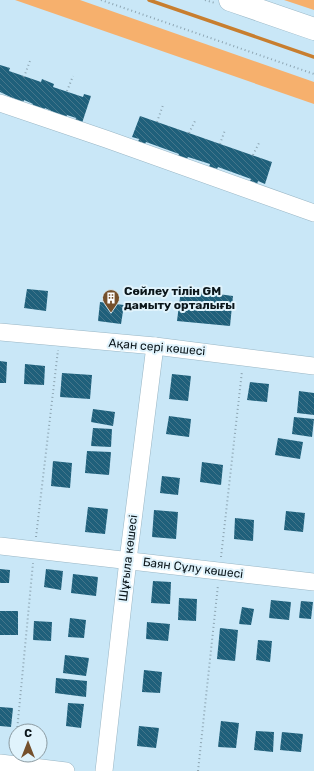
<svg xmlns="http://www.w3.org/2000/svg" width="314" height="771" viewBox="0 0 314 771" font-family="Rubik,sans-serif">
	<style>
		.green { fill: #f6b06d }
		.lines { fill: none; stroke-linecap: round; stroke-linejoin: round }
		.stream { stroke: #c87e2f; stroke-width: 3.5 }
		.building { fill: url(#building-back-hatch) }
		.minor-casing { stroke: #99b6c5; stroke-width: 18 }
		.major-casing { stroke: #99b6c5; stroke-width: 23 }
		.path { stroke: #8da5b2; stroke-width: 2; stroke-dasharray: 1 3; stroke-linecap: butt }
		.minor { stroke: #fff; stroke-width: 17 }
		.major { stroke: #fff; stroke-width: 22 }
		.labels { text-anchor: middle; stroke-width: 4; stroke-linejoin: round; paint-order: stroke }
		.poi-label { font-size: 12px; font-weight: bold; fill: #0b161b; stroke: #e0f3fc; text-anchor: start }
		.street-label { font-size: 12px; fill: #0b161b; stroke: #e0f3fc }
	</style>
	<defs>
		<pattern id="building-back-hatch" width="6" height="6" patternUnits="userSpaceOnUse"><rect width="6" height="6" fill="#1f607b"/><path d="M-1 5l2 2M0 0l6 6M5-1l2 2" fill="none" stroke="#45768b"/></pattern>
	</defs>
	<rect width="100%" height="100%" fill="#c9e7f7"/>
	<g class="green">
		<path d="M15,0H80L314,82V104Z"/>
		<path d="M284,0H314V10Z"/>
	</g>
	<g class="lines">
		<path class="stream" d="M149,0L314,57"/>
	</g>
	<g class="building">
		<path d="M0,65L10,68L9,71L41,82L42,79L54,84L53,87L83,97L84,94L91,96L82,123L75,121L76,118L67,115L66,118L45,108L44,110L32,106L33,104L24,100L23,103L0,92Z"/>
		<path d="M140,116L272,162L265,184L258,181L257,184L250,181L251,179L218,167L217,169L209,167L210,164L188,157L187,159L178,156L179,154L146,142L145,144L138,142L139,139L132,137Z"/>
		<path d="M27,289L48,291L46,311L24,308Z"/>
		<path d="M181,289L233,296L230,326L177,321Z"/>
		<path d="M100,302L124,305L121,324L98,321Z"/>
		<path d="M0,361L7,362L6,383H0Z"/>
		<path d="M25,364L45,366L44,385L24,384Z"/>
		<path d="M62,373L92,375L90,399L60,397Z"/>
		<path d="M172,374L191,376L188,401L169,399Z"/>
		<path d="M250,382L269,384L267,402L247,400Z"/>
		<path d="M299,391L314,393V415L297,413Z"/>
		<path d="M93,409L115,412L113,426L91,422Z"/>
		<path d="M169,416L191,419L189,437L166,434Z"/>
		<path d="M294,417L314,419L312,437L292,434Z"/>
		<path d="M93,428L112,429L111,447L91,446Z"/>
		<path d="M278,438L303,442L300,459L275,455Z"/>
		<path d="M87,451L111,452L109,475L85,473Z"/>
		<path d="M53,461L72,463L70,488L51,486Z"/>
		<path d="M202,462L223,465L221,485L200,482Z"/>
		<path d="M162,476L180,478L178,495L160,493Z"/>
		<path d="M88,507L108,509L105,534L85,532Z"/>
		<path d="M154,510L178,512L176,539L152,537Z"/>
		<path d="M286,511L305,513L303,532L284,530Z"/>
		<path d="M235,518L254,520L253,541L234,539Z"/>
		<path d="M0,569L10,570L9,583H0Z"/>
		<path d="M46,569L63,571L61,590L44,587Z"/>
		<path d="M73,574L98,577L96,596L71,593Z"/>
		<path d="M153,581L171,582L170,604L151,603Z"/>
		<path d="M179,598L197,599L196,621L178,620Z"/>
		<path d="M271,600L291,602L289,620L269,618Z"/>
		<path d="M301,601L313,602L311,619L299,618Z"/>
		<path d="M242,607L254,609L251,625L239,624Z"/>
		<rect x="0" y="611" width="18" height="24"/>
		<path d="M70,618L86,620L84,638L68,637Z"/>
		<path d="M34,621L52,622L51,641L33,640Z"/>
		<path d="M147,622L170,624L168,641L146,639Z"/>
		<path d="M220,628L238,630L235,661L217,659Z"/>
		<path d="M258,640L272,641L270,662L256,660Z"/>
		<path d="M65,655L89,658L86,676L63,673Z"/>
		<path d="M144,670L162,672L160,693L142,692Z"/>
		<path d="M56,678L87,681L86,697L55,693Z"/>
		<path d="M68,703L84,704L81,728L66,726Z"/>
		<path d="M0,707L13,708L11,727L0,726Z"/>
		<path d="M221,721L239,723L236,748L218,747Z"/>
		<path d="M139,726L159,728L156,748L137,746Z"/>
		<path d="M256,731L274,732L273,752L254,750Z"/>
		<path d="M282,732L303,734L301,752L280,750Z"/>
	</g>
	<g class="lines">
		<g class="minor-casing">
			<g id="minor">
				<path d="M0,103L106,139L314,213"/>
				<path d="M0,332L155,346L314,366"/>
				<path d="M0,546L314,582"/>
				<path d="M0,763L66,771"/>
				<path d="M104,771L128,560L155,346"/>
			</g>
		</g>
		<g class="major-casing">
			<path id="major" d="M230,0L314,29"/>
		</g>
		<g class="path">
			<path d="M101,0L314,74"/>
			<path d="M205,0L215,3"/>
			<path d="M24,77L30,61"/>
			<path d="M67,91L73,76"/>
			<path d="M157,122L163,105"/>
			<path d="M189,133L196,119"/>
			<path d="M220,144L225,130"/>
			<path d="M253,155L260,141"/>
			<path d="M36,537L58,350"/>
			<path d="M221,557L242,371"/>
			<path d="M17,731L33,563"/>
			<path d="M15,752L16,739"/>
			<path d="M198,771L218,585"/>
		</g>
		<use href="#minor" class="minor"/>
		<use href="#major" class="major"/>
	</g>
	<defs>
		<g id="building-pin" transform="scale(0.9)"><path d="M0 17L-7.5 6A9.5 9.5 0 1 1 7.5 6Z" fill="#75502c" stroke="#e0f3fc"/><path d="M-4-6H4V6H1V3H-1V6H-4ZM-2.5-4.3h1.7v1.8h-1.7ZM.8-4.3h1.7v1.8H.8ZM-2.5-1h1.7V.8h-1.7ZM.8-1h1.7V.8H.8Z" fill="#fff"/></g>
	</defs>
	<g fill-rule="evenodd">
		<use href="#building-pin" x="111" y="298"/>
	</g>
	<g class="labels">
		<g class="poi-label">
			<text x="124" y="295">Сөйлеу тілін GM<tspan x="124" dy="14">дамыту орталығы</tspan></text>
		</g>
		<g class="street-label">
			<text transform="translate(157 347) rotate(5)" y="4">Ақан сері көшесі</text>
			<text transform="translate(128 558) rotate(-83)" y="4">Шұғыла көшесі</text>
			<text transform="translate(193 568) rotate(7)" y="4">Баян Сұлу көшесі</text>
		</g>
	</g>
	<g transform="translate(28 743)"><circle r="19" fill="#e0f3fc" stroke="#8b9ba2"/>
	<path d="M0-3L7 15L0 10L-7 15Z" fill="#75502c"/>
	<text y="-6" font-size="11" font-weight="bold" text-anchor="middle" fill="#0b161b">С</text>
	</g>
</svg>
